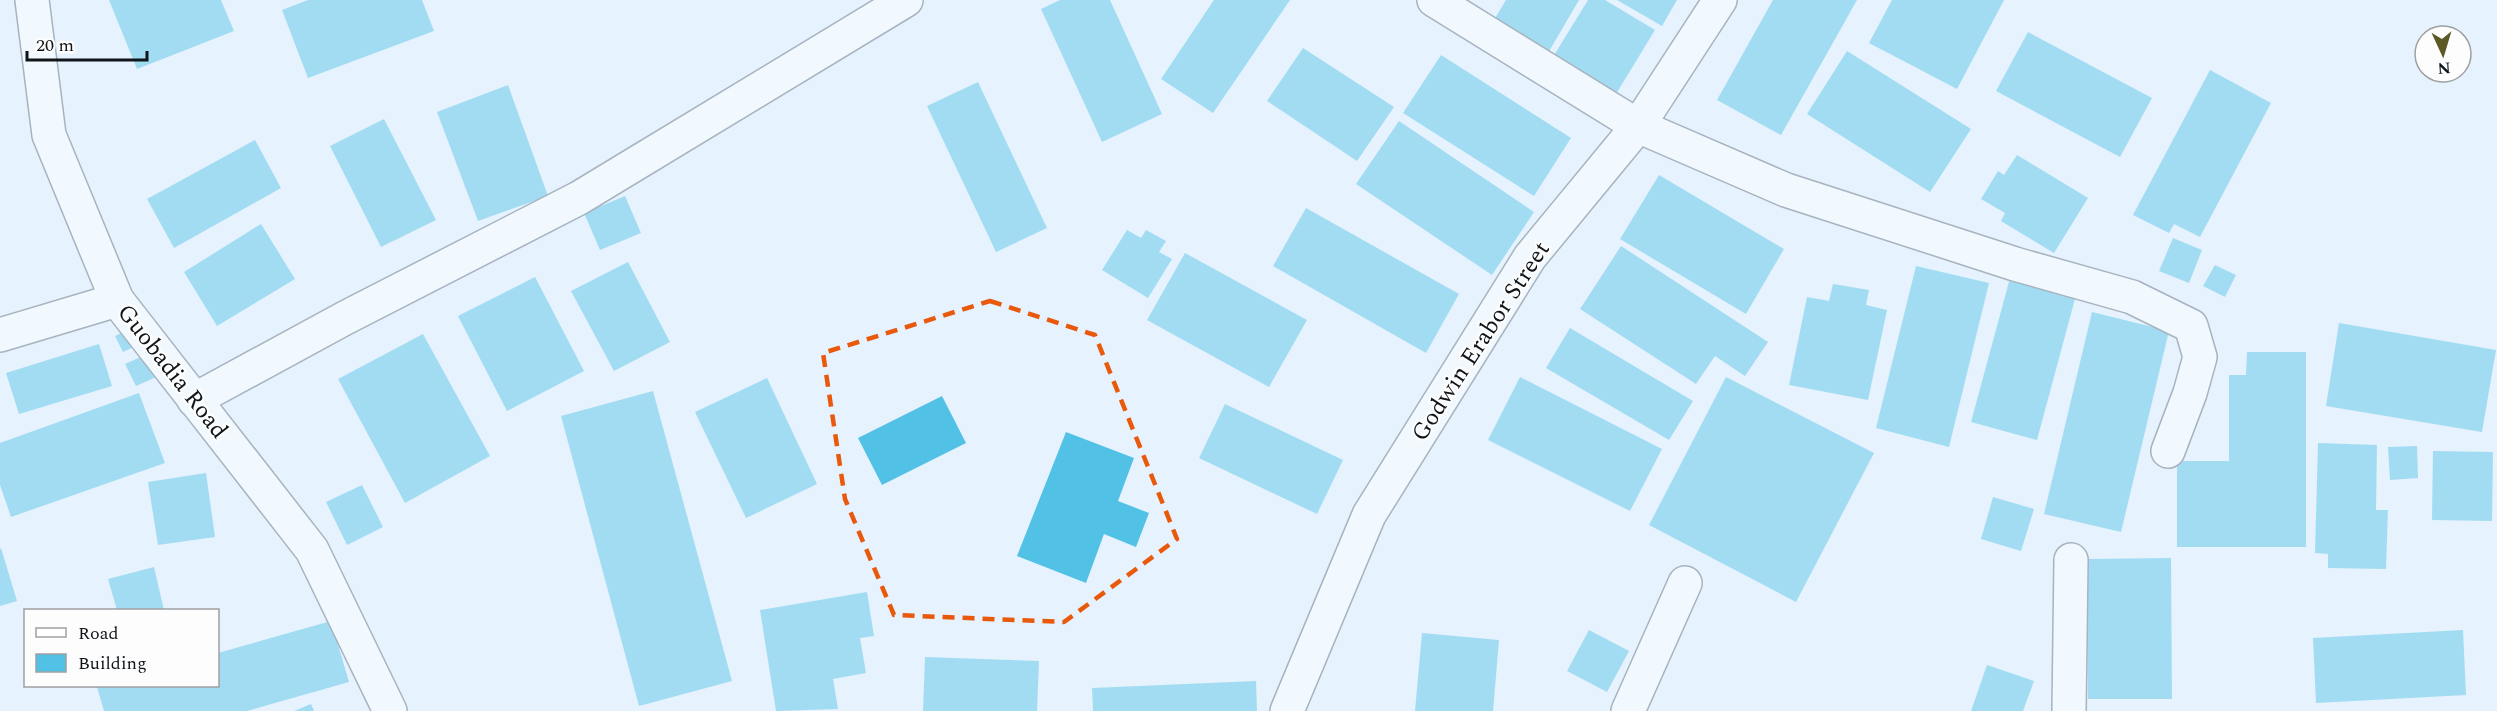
<svg xmlns="http://www.w3.org/2000/svg" width="2497" height="711" viewBox="0 0 2497 711" font-family="Spectral,serif">
	<style>
		.building { fill: #51c2e5 }
		.lines { fill: none; stroke-linecap: round; stroke-linejoin: round }
		.minor-casing { stroke: #5b6774; stroke-width: 36 }
		.minor { stroke: #fff; stroke-width: 33 }
		.marked { fill: none; stroke: #e8590c; stroke-width: 4.5; stroke-dasharray: 12 8; stroke-linejoin: round }
		.labels { text-anchor: middle; stroke-width: 4.5; stroke-linejoin: round; paint-order: stroke }
		.street-label { font-size: 24px; fill: #10151a; stroke: #fdfdfd }
	</style>
	<rect width="100%" height="100%" fill="#e6f2fe"/>
	<g class="building">
		<path d="M109,0H221L234,31L137,69Z"/>
		<path d="M308,0H422L434,31L308,78L282,10Z"/>
		<path d="M1060,0H1110L1162,114L1102,142L1041,9Z"/>
		<path d="M1214,0H1290L1213,113L1161,79Z"/>
		<path d="M1506,0H1579L1548,53L1494,20Z"/>
		<path d="M1588,0H1605L1655,30L1616,94L1553,57Z"/>
		<path d="M1617,0H1677L1662,26Z"/>
		<path d="M1773,0H1857L1781,135L1717,100Z"/>
		<path d="M1892,0H2004L1957,89L1869,43Z"/>
		<path d="M2028,32L2152,98L2120,157L1996,91Z"/>
		<path d="M1303,48L1394,107L1357,161L1267,101Z"/>
		<path d="M1847,51L1971,129L1930,192L1807,114Z"/>
		<path d="M1441,55L1571,138L1534,196L1403,113Z"/>
		<path d="M2210,70L2271,103L2200,237L2174,224L2169,233L2133,215Z"/>
		<path d="M978,82L1047,228L996,252L927,106Z"/>
		<path d="M508,85L548,196L478,221L437,112Z"/>
		<path d="M384,119L436,220L381,247L330,146Z"/>
		<path d="M1399,121L1534,212L1492,275L1356,184Z"/>
		<path d="M255,140L281,188L174,248L147,199Z"/>
		<path d="M2017,155L2088,198L2054,253L2001,221L2005,213L1981,199L1998,171L2004,175Z"/>
		<path d="M1659,175L1784,249L1746,314L1620,239Z"/>
		<path d="M625,196L641,233L600,250L584,213Z"/>
		<path d="M1306,208L1459,294L1426,353L1273,266Z"/>
		<path d="M261,224L295,279L217,326L184,272Z"/>
		<path d="M1127,230L1141,238L1146,230L1166,241L1159,252L1172,259L1148,298L1102,270Z"/>
		<path d="M2173,238L2202,250L2189,283L2159,271Z"/>
		<path d="M1621,246L1768,342L1745,376L1715,356L1696,384L1580,309Z"/>
		<path d="M1185,253L1307,320L1269,387L1147,320Z"/>
		<path d="M628,262L670,342L614,371L571,291Z"/>
		<path d="M2215,265L2236,275L2225,297L2203,286Z"/>
		<path d="M1916,266L1989,283L1949,447L1876,428Z"/>
		<path d="M535,277L584,371L507,411L458,316Z"/>
		<path d="M2010,278L2076,295L2037,440L1971,422Z"/>
		<path d="M1833,284L1869,290L1866,305L1887,310L1868,400L1789,385L1807,297L1829,301Z"/>
		<path d="M2092,312L2169,331L2121,532L2044,514Z"/>
		<path d="M2339,323L2496,350L2482,432L2326,406Z"/>
		<path d="M134,327L142,343L123,352L115,336Z"/>
		<path d="M1570,328L1693,401L1669,440L1546,368Z"/>
		<path d="M423,334L490,456L405,503L338,379Z"/>
		<path d="M99,344L112,386L19,414L6,373Z"/>
		<path d="M152,352L163,374L136,386L125,364Z"/>
		<path d="M2247,352H2306V547H2177V461H2229V375H2246Z"/>
		<path d="M1520,377L1662,449L1630,511L1488,440Z"/>
		<path d="M1726,377L1874,453L1796,602L1649,525Z"/>
		<path d="M767,378L817,484L746,518L695,412Z"/>
		<path d="M653,391L732,681L639,706L561,416Z"/>
		<path d="M139,393L165,463L11,517L0,485V443Z"/>
		<path d="M942,396L966,443L882,485L858,438Z"/>
		<path d="M1225,404L1343,460L1317,514L1199,458Z"/>
		<path d="M1066,432L1134,458L1118,501L1149,513L1136,547L1104,534L1086,583L1017,556Z"/>
		<path d="M2318,443L2377,445L2376,510H2388L2386,569L2328,568V554L2315,553Z"/>
		<path d="M2417,446L2418,478L2390,480L2388,447Z"/>
		<path d="M2433,451L2493,452L2492,521L2432,520Z"/>
		<path d="M206,473L215,537L158,545L148,482Z"/>
		<path d="M362,485L383,527L347,545L326,502Z"/>
		<path d="M1993,497L2034,509L2021,551L1981,539Z"/>
		<path d="M1,548L17,601L0,606V549Z"/>
		<path d="M2171,558L2172,699H2088L2087,559Z"/>
		<path d="M154,567L164,610H117L108,579Z"/>
		<path d="M867,592L874,636L860,638L866,673L833,679L838,709L776,711L760,610Z"/>
		<path d="M331,621L349,682L247,711H104L97,687L218,686V653Z"/>
		<path d="M1589,630L1629,651L1607,692L1567,671Z"/>
		<path d="M2463,630L2466,695L2316,703L2313,638Z"/>
		<path d="M1422,633L1499,640L1493,711H1415Z"/>
		<path d="M925,657L1039,661L1037,711H923Z"/>
		<path d="M1987,665L2034,681L2023,711H1971Z"/>
		<path d="M1256,681L1257,711H1093L1092,688Z"/>
		<path d="M311,704L314,711H294Z"/>
	</g>
	<g class="lines">
		<g class="minor-casing">
			<g id="minor">
				<path d="M32,0L49,135L117,300L312,550L390,711"/>
				<path d="M1434,0L1638,126L1786,190L2015,264L2132,297L2191,326L2200,357L2190,393L2168,451"/>
				<path d="M0,335L117,300"/>
				<path d="M194,400L345,318L579,198L906,0"/>
				<path d="M1287,711L1369,515L1530,257L1638,126L1720,0"/>
				<path d="M1628,711L1685,583"/>
				<path d="M2069,711L2071,560"/>
			</g>
		</g>
		<use href="#minor" class="minor"/>
	</g>
	<path d="M0 0H2497V711H0ZM990,301L1095,335L1177,539L1064,622L894,615L845,499L823,353Z" fill="#e6f2fe" fill-opacity=".55" fill-rule="evenodd"/>
	<path class="marked" d="M990,301L1095,335L1177,539L1064,622L894,615L845,499L823,353Z"/>
	<g class="labels">
		<g class="street-label">
			<text transform="translate(1480 341) rotate(-57)" y="8">Godwin Erabor Street</text>
			<text transform="translate(173 371) rotate(52)" y="8">Guobadia Road</text>
		</g>
	</g>
	<rect x="24" y="609" width="195" height="78" fill="#fdfdfd" stroke="#9ea0a2" stroke-width="1.5"/>
	<rect x="36" y="628" width="30" height="9" fill="#ffffff" stroke="#9ea0a2" stroke-width="1.5"/>
	<text x="78" y="639" font-size="18" fill="#10151a">Road</text>
	<rect x="36" y="654" width="30" height="18" fill="#51c2e5" stroke="#9ea0a2" stroke-width="1.5"/>
	<text x="78" y="669" font-size="18" fill="#10151a">Building</text>
	<g transform="translate(2443 54) rotate(176)"><circle r="28" fill="#fdfdfd" stroke="#9ea0a2" stroke-width="1.5"/>
	<path d="M0-4.5L10 22L0 15L-10 22Z" fill="#5c5926"/>
	<text y="-9" font-size="16" font-weight="bold" text-anchor="middle" fill="#10151a">N</text>
	</g>
	<path d="M27 51v9h120v-9" fill="none" stroke="#10151a" stroke-width="3"/>
	<text x="36" y="51" font-size="18" fill="#10151a" stroke="#fdfdfd" stroke-width="4.5" paint-order="stroke">20 m</text>
</svg>
